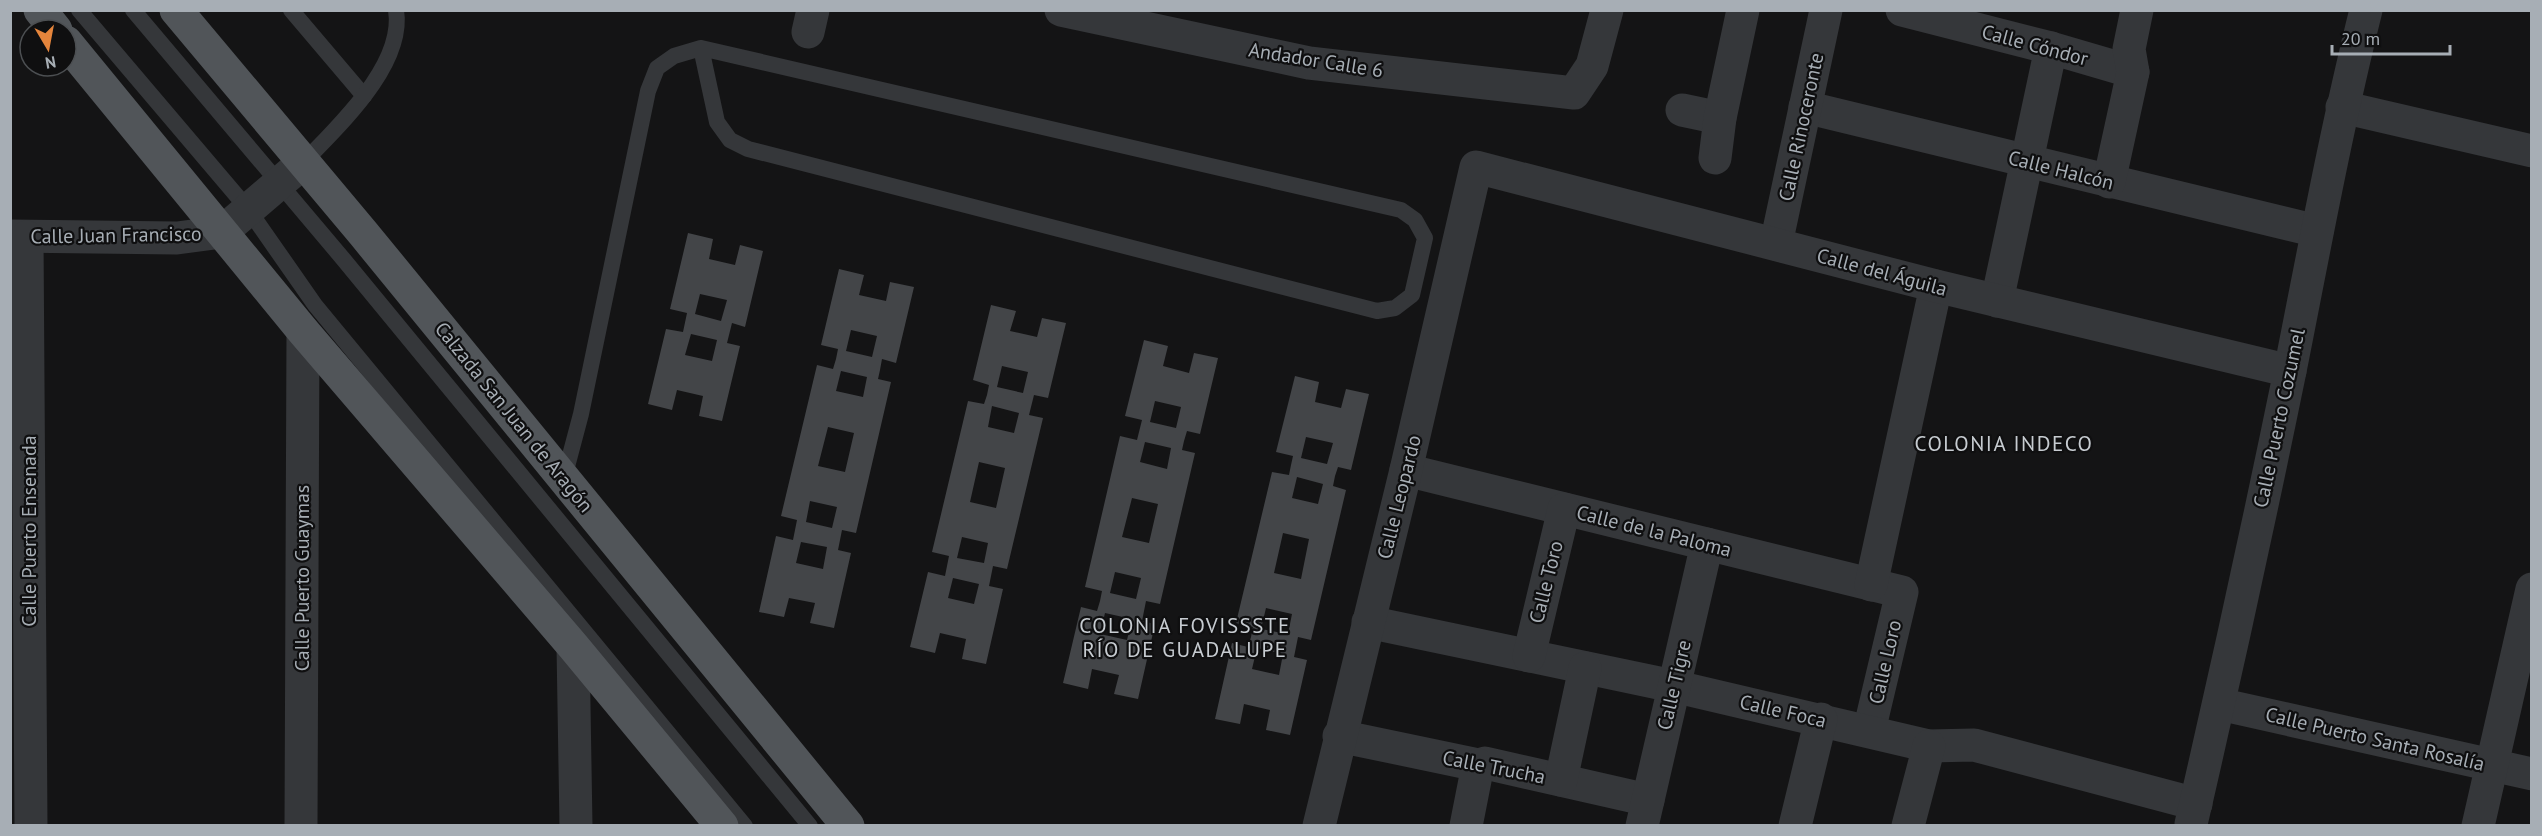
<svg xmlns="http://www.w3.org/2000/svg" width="2542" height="836" viewBox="0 0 2542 836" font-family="'PT Sans',sans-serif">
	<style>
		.building { fill: #434548; fill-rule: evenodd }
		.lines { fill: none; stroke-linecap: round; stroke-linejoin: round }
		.service { stroke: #35373a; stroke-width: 16 }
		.minor { stroke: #35373a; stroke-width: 33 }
		.primary { stroke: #515559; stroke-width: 33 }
		.labels { text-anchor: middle; stroke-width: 4.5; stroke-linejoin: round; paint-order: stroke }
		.street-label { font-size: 20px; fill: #a7aeb5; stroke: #0f0f10 }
		.neighbourhood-label { font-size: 21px; letter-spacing: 1.5px; fill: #c7ccd1; stroke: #0f0f10 }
	</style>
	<rect width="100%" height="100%" fill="#141415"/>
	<g class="building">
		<path d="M688,233L713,239L709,259L735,265L740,245L763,251L745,327L732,323L727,343L740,346L722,421L699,416L703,396L677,390L672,410L648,404L666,329L683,332L687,313L670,309ZM700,294L727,300L721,321L695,314ZM691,334L717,340L712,361L685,355Z"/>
		<path d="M839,269L864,275L859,295L886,301L890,282L914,287L896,363L882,359L880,370L878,379L891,382L856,533L842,530L838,550L851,553L834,628L810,623L815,603L789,598L784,617L759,612L776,536L793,540L797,520L781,516L817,365L833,369L836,359L838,349L821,345ZM851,330L877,336L872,357L846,351ZM841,371L867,377L863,397L836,391ZM828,427L854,433L845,472L818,466ZM810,501L837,507L832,528L806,522ZM801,542L827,547L823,569L796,563Z"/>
		<path d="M991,305L1016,311L1010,331L1037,337L1042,318L1066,323L1048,398L1034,395L1029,415L1043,418L1007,569L993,566L989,586L1003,589L986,664L962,659L966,639L940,633L935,653L910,647L928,572L945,576L949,556L932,552L968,401L984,404L987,395L989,385L973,380ZM1002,366L1028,372L1023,393L997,387ZM992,406L1019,413L1014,433L988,427ZM979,462L1005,468L996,508L970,502ZM962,537L988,543L984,563L957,558ZM953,578L979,584L974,604L948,598Z"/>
		<path d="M1144,340L1168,346L1163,366L1189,373L1194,353L1218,358L1200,434L1187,431L1184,441L1182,450L1195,453L1160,604L1146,601L1142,621L1155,624L1138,699L1114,694L1119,675L1092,669L1088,689L1063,683L1081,607L1097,611L1100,601L1102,591L1085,587L1120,436L1137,440L1142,420L1125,416ZM1155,401L1181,407L1176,428L1150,422ZM1145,442L1171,448L1167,469L1140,462ZM1132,498L1158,504L1149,543L1122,537ZM1115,572L1141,578L1136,599L1110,593ZM1105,613L1132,619L1127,640L1100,634Z"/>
		<path d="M1295,376L1319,382L1315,402L1341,408L1346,389L1369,394L1351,470L1338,467L1335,476L1333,486L1346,490L1311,640L1298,637L1294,657L1307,660L1290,735L1266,730L1270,710L1244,704L1240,724L1215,719L1232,643L1248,647L1251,637L1253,627L1236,623L1272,472L1289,475L1291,465L1293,456L1276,452ZM1306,437L1333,443L1327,464L1301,458ZM1297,477L1323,484L1318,504L1292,498ZM1283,533L1309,539L1301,579L1274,573ZM1266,608L1292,614L1288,634L1261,629ZM1257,648L1283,654L1279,675L1252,669Z"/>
	</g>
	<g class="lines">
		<g class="service">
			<path d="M79,10L248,209L315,305L745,826"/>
			<path d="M133,10L344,260L810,826"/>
			<path d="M291,10L364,96"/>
			<path d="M304,162C338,126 405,65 396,10"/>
			<path d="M564,478L581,414L648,91L657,68L674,56L701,48L1401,210L1415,220L1425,238L1412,295L1395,308L1377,311L748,149L730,140L717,122L701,48"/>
		</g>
		<g class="minor">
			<path d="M1061,10L1309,63L1574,93L1592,66L1607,10"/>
			<path d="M1902,10L2051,48L2133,72"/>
			<path d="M808,32L813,10"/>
			<path d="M1805,107L2317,231"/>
			<path d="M2342,107L2532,151"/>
			<path d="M1682,110L1720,118"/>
			<path d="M1715,158L1720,118L1743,10"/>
			<path d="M2109,182L2133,72L2129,49L2137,10"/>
			<path d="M10,236L177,238L222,232L304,162"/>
			<path d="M27,237L31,826"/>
			<path d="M1776,244L1826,10"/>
			<path d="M1997,301L2051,48"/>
			<path d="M1406,470L1902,592L1869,731"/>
			<path d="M1871,585L1936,286"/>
			<path d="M1368,622L1673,686L1929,746L1974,745L2196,804"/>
			<path d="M573,646L576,826"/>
			<path d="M1529,656L1564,509"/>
			<path d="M2219,704L2532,774"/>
			<path d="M1339,736L1478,765L1485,763L1648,800"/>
			<path d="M1561,780L1585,668"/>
			<path d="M2191,824C2226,673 2259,522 2290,371C2314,250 2336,130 2366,10"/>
			<path d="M301,826L303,331"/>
			<path d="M1319,826L1406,470L1476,167L1936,286L2290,371"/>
			<path d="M1466,826L1478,765"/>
			<path d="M1642,826L1707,544"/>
			<path d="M1795,826L1821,719"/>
			<path d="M1908,826L1929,746"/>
			<path d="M2478,826L2532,589"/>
		</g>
		<g class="primary">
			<path d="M40,10L56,30"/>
			<path d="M176,10L363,233L848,826"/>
			<path d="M66,42L303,331L573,646L722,826"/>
		</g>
	</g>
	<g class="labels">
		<g class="street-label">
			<text transform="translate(2035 45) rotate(15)" y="7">Calle Cóndor</text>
			<text transform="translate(1316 60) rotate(9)" y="7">Andador Calle 6</text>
			<text transform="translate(1801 127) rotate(-78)" y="7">Calle Rinoceronte</text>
			<text transform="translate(2061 170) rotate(14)" y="7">Calle Halcón</text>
			<text transform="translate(116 235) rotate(-1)" y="7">Calle Juan Francisco</text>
			<text transform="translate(1882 272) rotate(15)" y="7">Calle del Águila</text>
			<text transform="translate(514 417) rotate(51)" y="7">Calzada San Juan de Aragón</text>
			<text transform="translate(2279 418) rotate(-78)" y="7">Calle Puerto Cozumel</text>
			<text transform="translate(1399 497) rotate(-76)" y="7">Calle Leopardo</text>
			<text transform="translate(29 531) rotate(-90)" y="7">Calle Puerto Ensenada</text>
			<text transform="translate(1654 531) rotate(14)" y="7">Calle de la Paloma</text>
			<text transform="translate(302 578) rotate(-90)" y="7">Calle Puerto Guaymas</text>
			<text transform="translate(1546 582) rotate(-76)" y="7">Calle Toro</text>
			<text transform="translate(1885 662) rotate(-77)" y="7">Calle Loro</text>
			<text transform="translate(1674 685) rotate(-77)" y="7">Calle Tigre</text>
			<text transform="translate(1783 711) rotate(13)" y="7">Calle Foca</text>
			<text transform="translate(2375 739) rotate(13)" y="7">Calle Puerto Santa Rosalía</text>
			<text transform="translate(1494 767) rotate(11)" y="7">Calle Trucha</text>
		</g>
		<g class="neighbourhood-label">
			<text x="2004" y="451">COLONIA INDECO</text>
			<text x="1185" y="633">COLONIA FOVISSSTE<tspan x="1185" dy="24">RÍO DE GUADALUPE</tspan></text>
		</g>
	</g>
	<rect width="2542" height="836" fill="none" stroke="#a7aeb5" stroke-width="24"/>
	<g transform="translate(48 48) rotate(170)"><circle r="28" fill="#0f0f10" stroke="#4c4f52" stroke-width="1.5"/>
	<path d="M0-4.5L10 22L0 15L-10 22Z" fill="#e5853c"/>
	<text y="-9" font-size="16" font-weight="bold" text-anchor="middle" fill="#a7aeb5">N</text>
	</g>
	<path d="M2332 45v9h118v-9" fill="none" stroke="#a7aeb5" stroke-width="3"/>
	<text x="2341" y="45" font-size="18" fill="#a7aeb5" stroke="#0f0f10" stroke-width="4.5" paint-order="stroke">20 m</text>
</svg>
